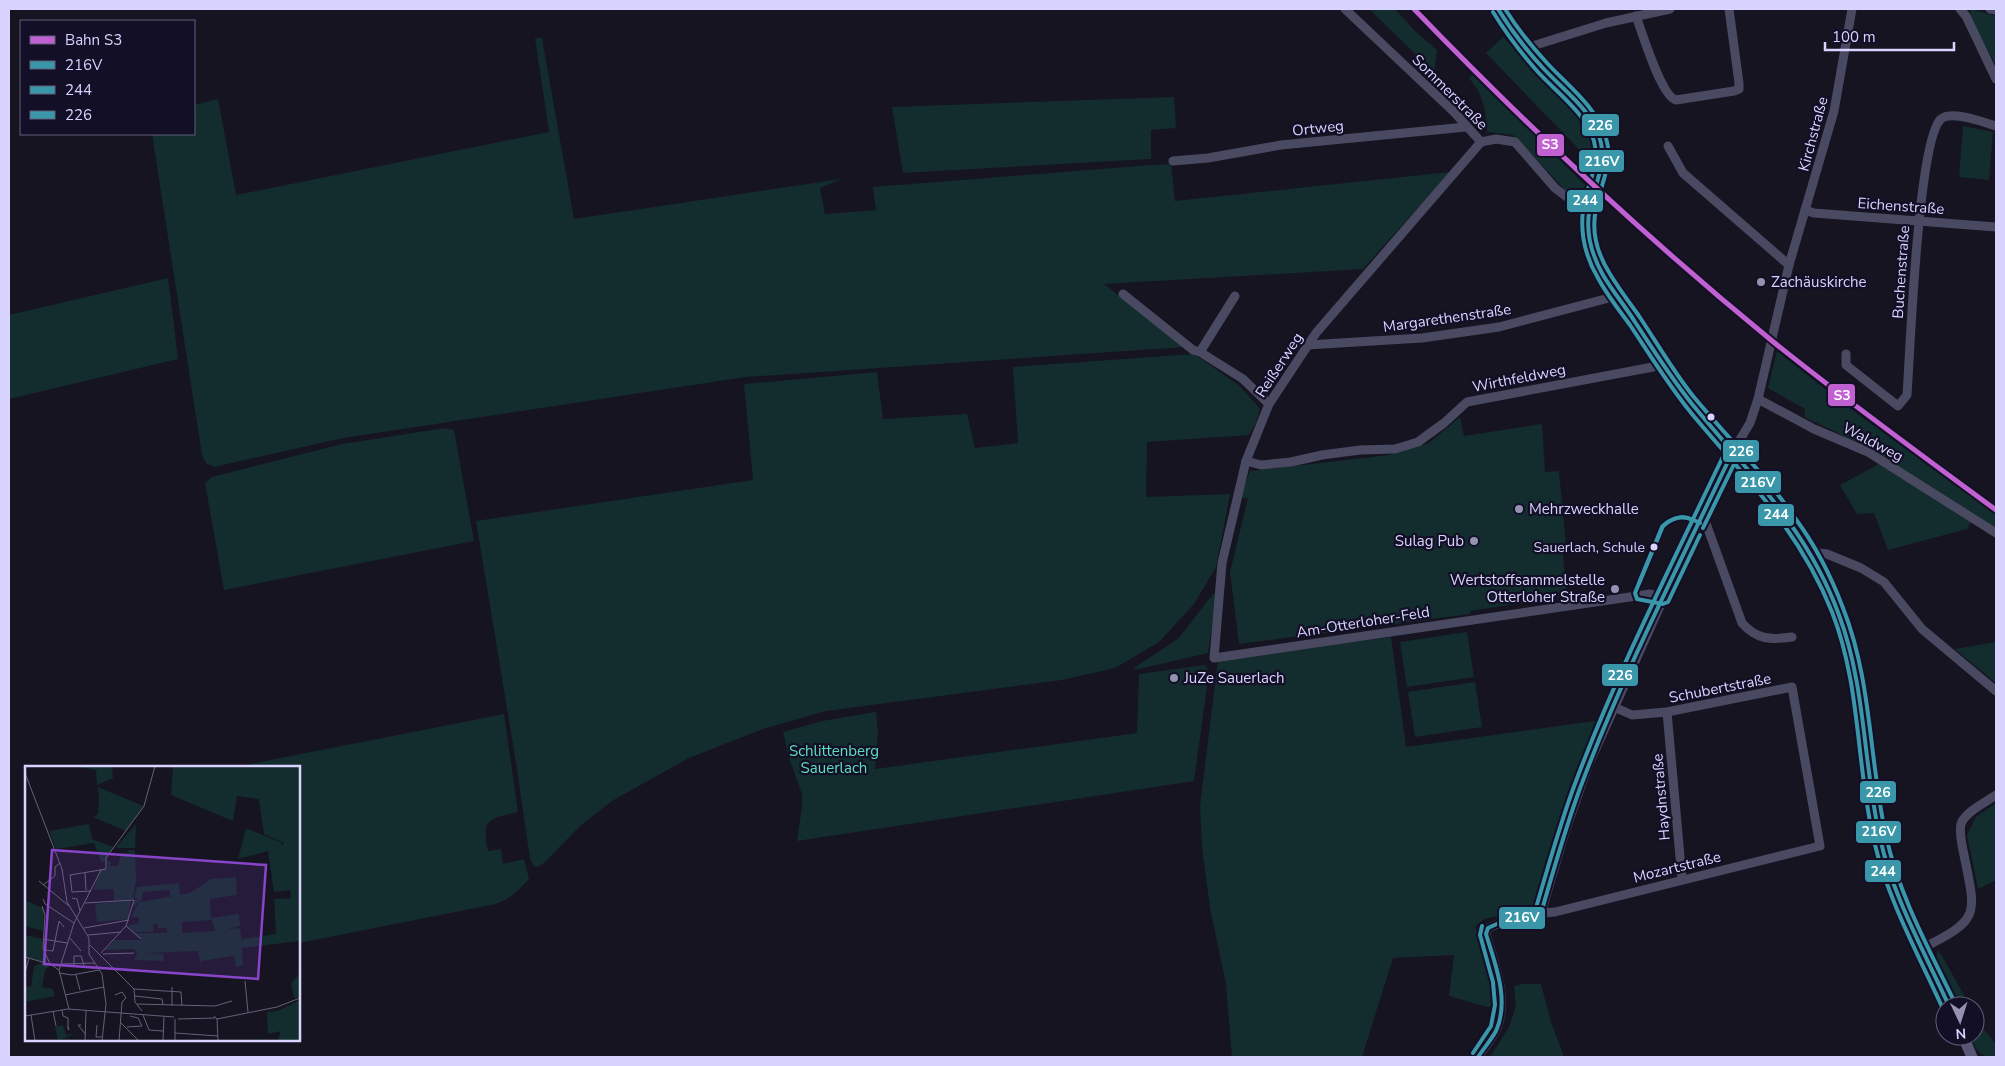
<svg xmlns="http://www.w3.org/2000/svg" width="2005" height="1066" viewBox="0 0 2005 1066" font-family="'Nunito Sans',sans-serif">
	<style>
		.green { fill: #132c2d }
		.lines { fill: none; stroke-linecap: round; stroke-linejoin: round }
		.street { stroke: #4a4962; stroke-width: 9 }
		.secondary { stroke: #575674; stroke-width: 11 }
		.bus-1-casing { stroke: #130f26; stroke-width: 8 }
		.bus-2-casing { stroke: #130f26; stroke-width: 8 }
		.bus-3-casing { stroke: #130f26; stroke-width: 8 }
		.bus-1 { stroke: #3a96a9; stroke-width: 4 }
		.bus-2 { stroke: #3a96a9; stroke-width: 4 }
		.bus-3 { stroke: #3a96a9; stroke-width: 4 }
		.rail-1-casing { stroke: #130f26; stroke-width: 9 }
		.rail-1 { stroke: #c160d1; stroke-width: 5 }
		.poi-dot { fill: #9591b1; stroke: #130f26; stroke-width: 2 }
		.bus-dot { fill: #d9d4ff; stroke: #130f26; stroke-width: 2 }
		.labels { text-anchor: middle; stroke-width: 4.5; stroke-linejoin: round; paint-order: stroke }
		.bus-label { font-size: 14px; fill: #d9d4ff; stroke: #130f26; text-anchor: end }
		.street-label { font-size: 15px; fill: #d9d4ff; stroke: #130f26 }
		.poi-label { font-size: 15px; fill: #d9d4ff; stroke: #130f26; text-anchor: start }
		.park-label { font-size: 15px; fill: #5fe0c0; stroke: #130f26 }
		.inset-road { fill: none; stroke: #64617a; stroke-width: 1 }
		.view { fill: #8945c9; fill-opacity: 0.15; stroke: #8945c9; stroke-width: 2.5 }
		.inset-edge { fill: none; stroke: #d9d4ff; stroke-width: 2.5 }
		.line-badge { stroke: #130f26; stroke-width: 2 }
		.badge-label { font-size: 14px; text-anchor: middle; font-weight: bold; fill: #fff }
	</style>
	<rect width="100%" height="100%" fill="#161421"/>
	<g class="green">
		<path d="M1369,9H1395L1414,30L1437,50L1434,72Z"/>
		<path d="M1971,9L1996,16V66L1970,16Z"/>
		<path d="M1503,37L1585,122L1595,144V166L1486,53Z"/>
		<path d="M535,38H542L574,219L841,179L820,188L825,214L876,210L873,187L1151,165L1171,164L1175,201L1450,172L1363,269L1104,284L1185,347L746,377L343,438L214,467L206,463L202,455L152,134H194V105L218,99L236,195L549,132Z"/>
		<path d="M1473,74L1589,189L1586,193L1581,197L1568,193L1513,135L1487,132L1485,109L1478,90L1469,78Z"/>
		<path d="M1174,97L1176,128L1151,130V159L903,173L892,107Z"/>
		<path d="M1963,126L1993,132L1989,180L1959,177Z"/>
		<path d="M168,278L178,359L9,399V315Z"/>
		<path d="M1777,351L1848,407L1996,514V528L1838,433L1804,417L1805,409L1768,388Z"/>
		<path d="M1194,354L1240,386L1260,409L1256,423L1249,435L1147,442L1146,497L1230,494L1216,567L1194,604L1159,642L1115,668L1062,680L826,711L763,729L689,758L612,801L580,826L545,862L538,867L534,866L530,859L517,769L476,521L753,480L744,384L877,372L883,419L967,414L975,448L1018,443L1013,367Z"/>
		<path d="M1460,417L1464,436L1542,424L1545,472L1559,471L1566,545H1562L1567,596L1470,611V614L1239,644L1230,572L1248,498H1241L1244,486L1250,471L1389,455L1429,443Z"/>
		<path d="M445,428L454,430L474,541L224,590L205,483L212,477L342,444Z"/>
		<path d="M1879,464L1972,520L1967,529L1888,550L1874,513L1857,514L1840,485Z"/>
		<path d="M1217,592L1208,653L1135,670L1134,668L1179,638L1213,594Z"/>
		<path d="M1467,632L1474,677L1407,687L1400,642Z"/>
		<path d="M1391,637L1406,747L1602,720L1588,752L1535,909L1484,919L1475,927C1488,952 1494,978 1496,1006L1487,1007L1449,996L1454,955L1393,958L1362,1057H1232L1226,984L1210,908L1202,847L1200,806L1218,660Z"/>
		<path d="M1996,642V683L1955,649Z"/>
		<path d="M1205,665L1209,672L1194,781L797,841L802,806V794L789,758L783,732L822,721L876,712L878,734L875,769L1137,733L1139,674Z"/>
		<path d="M1475,682L1482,727L1415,737L1408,692Z"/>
		<path d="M504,714L518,812C489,819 481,818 488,851L501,849L503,864L524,859L529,879C519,890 510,899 496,904L299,943V767H251L250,764Z"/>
		<path d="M1996,803V880L1978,889L1967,835L1976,817Z"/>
		<path d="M1938,949L1970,1006H1957L1936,958Z"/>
		<path d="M1523,984H1541L1551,1022L1564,1057H1490L1509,1027L1516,1006L1514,986Z"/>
		<path d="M1975,1015L1982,1027L1996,1044V1057C1978,1057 1977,1051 1970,1036H1975Z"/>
	</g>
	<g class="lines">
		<g class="street">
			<path d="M1345,9L1454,112L1481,142"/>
			<path d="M1960,9L1966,16L1996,79"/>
			<path d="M1990,9L1996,10"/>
			<path d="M1636,16C1642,32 1661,96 1676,100L1734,91L1739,89V83L1729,9"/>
			<path d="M1526,48L1606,23L1670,9"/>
			<path d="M1481,142L1316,333L1269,404L1246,461L1222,563L1214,658L1650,594L1664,598"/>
			<path d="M1481,142L1496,139L1515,142L1555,188L1576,204L1589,208"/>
			<path d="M1668,146L1683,173L1789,265"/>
			<path d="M1173,161L1208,158L1281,145L1466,127"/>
			<path d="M1805,210L1814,213L1996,227"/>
			<path d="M1123,294L1193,350L1200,352L1243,379L1269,404"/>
			<path d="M1307,345L1422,338L1499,327L1609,298L1616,294"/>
			<path d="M1200,352L1235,296"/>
			<path d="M1846,354V365L1898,406L1907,395C1910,354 1918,139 1941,119C1952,110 1983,122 1996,126"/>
			<path d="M1758,399L1814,429L1868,452L1996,533"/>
			<path d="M1246,461L1261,465L1291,462L1322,455L1360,450L1395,449L1418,442L1444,423L1467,402L1653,367L1660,362"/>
			<path d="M1703,515L1742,623C1757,640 1771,640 1792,637"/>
			<path d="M1811,556L1818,553L1827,554L1861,568L1884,582L1922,629L1996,691"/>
			<path d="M1667,712L1682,879"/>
			<path d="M1541,913L1565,832L1588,766L1670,584L1733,451L1750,423L1758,399L1789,265L1834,111L1852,9"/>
			<path d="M1923,948C1981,919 1976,915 1964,855C1962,846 1959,833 1961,824C1965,812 1986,802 1996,795"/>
			<path d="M1478,1057C1484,1048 1493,1038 1497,1028C1509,998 1494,963 1486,934L1488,928C1508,919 1533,913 1555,912L1820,846L1792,687L1667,712L1632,715L1614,707"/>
		</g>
		<g class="secondary">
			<path d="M1498,9C1511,30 1526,49 1543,68C1563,90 1594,112 1601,143C1605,164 1598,179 1592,198C1583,225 1590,251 1603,275C1613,291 1624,306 1635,322C1654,352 1674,383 1697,410C1725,444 1756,475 1782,510C1806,541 1825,578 1839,614C1867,686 1864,764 1880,838C1894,897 1924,951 1949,1006"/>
			<path d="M1963,1036L1972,1057"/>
		</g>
		<g class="bus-1-casing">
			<g id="bus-1">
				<path d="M1498,9C1511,30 1526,50 1543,68C1564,91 1594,111 1601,143C1605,163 1597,181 1592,199C1584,225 1590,252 1603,275C1613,292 1625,306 1635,322C1655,352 1674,383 1697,410C1752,476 1809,532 1839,615C1866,687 1863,764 1880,838C1893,897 1924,951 1949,1006"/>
				<path d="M1478,1057C1484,1048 1491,1040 1496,1031C1510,1000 1495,964 1486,934L1488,928L1499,923L1541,913C1554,869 1566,825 1582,783C1625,669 1681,561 1733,451"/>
			</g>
		</g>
		<g class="bus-2-casing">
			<g id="bus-2">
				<path d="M1493,12C1506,33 1521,53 1537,71C1557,93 1585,112 1594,141C1599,161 1591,178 1586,196C1578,224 1583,253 1598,278C1607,295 1619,310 1630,325C1650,355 1669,386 1692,414C1747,480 1799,529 1832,612C1861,686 1856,765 1874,841C1888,900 1918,954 1943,1009"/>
				<path d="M1693,520C1682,514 1670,519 1662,527L1635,593L1637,599L1663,604L1668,602L1700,535"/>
				<path d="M1703,528L1739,454"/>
			</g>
		</g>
		<g class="bus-3-casing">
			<g id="bus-3">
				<path d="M1505,9C1517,28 1531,46 1547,63C1568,86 1596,106 1606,138C1614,163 1600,185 1596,209C1591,232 1598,255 1610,274C1619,289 1629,302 1639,316C1657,343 1673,371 1693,396C1727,437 1765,474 1795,518C1815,545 1831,576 1843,608C1872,681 1869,760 1886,836C1899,895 1929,949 1955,1003"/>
				<path d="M1639,583L1663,526C1676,514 1685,516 1700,523"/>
				<path d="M1535,911C1548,868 1560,823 1576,781C1619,667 1675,558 1727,448"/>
				<path d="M1473,1053L1491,1026L1495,1005L1493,982L1480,935L1482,926"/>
			</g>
		</g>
		<use href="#bus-1" class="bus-1"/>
		<use href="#bus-2" class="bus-2"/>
		<use href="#bus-3" class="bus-3"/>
		<g class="rail-1-casing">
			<path id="rail-1" d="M1414,9C1527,126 1645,237 1771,340C1844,399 1920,454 1996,510"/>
		</g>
		<use href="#rail-1" class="rail-1"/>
	</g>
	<g class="poi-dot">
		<circle cx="1761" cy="282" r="5"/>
		<circle cx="1519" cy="509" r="5"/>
		<circle cx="1474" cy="541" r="5"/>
		<circle cx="1615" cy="589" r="5"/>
		<circle cx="1174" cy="678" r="5"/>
	</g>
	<g class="bus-dot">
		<circle cx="1711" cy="417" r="4.5"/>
		<circle cx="1654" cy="547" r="4.5"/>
	</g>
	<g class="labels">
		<g class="bus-label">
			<text x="1645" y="552">Sauerlach, Schule</text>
		</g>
		<g class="street-label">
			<text transform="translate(1450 92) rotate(45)" y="5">Sommerstraße</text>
			<text transform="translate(1318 128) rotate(-6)" y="5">Ortweg</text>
			<text transform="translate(1813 134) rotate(-75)" y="5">Kirchstraße</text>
			<text transform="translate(1901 206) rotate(4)" y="5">Eichenstraße</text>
			<text transform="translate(1901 272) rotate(-86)" y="5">Buchenstraße</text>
			<text transform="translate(1447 318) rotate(-8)" y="5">Margarethenstraße</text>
			<text transform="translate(1279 365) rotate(-57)" y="5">Reißerweg</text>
			<text transform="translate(1519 378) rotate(-11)" y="5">Wirthfeldweg</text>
			<text transform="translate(1873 442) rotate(28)" y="5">Waldweg</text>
			<text transform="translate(1363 622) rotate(-9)" y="5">Am-Otterloher-Feld</text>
			<text transform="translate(1720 688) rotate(-11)" y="5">Schubertstraße</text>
			<text transform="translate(1661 797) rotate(-95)" y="5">Haydnstraße</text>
			<text transform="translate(1677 867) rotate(-14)" y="5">Mozartstraße</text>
		</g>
		<g class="poi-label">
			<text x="1771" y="287">Zachäuskirche</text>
			<text x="1529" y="514">Mehrzweckhalle</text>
			<text x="1464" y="546" text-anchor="end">Sulag Pub</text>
			<text x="1605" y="585" text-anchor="end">Wertstoffsammelstelle<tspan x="1605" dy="17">Otterloher Straße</tspan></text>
			<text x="1184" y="683">JuZe Sauerlach</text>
		</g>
		<g class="park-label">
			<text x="834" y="756">Schlittenberg<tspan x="834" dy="17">Sauerlach</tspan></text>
		</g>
	</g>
	<g transform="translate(25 766)">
		<rect width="275" height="275" fill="#161421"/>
		<path d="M87,0L88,12L72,19L71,4L54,1ZM148,0H275V175L217,182L218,199L211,201L209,190L176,195L177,205L173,185L120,187L138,188L139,195L109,194L112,187L109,183L80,184L90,174H117L109,167H142V162H133L132,158H128V166H108L102,160L114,157V151H106L114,136L165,127L186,113L211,111L212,129L185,133L186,152L214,148L215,160L202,163L215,162L217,178V173L251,168L249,133L266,132L265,124L249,126L243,85L213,93L221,62L257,77L256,80L259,77L239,68L234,33L212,30L208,55L146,29ZM187,154L190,165L157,167V156ZM73,21L118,40L101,65L68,51L73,48L74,37ZM64,58L67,73L88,81L79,96H76L69,77L31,83L24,65ZM111,58L110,82H93L91,81ZM103,84H110L111,114L108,133L89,135V123L68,124L76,104L83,103L82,94L86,96L85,100H92L97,87H102ZM154,117L155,129L145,130V124L118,126L117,133L108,141L109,134L115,133L109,132L112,121ZM0,134L19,143L18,165L0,160ZM106,135L103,153L72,156L70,138ZM0,169L17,173L23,197L0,191ZM17,197L25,200L20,204L17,221L28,223L30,230L0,236V220L10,221H6L9,200ZM275,208V231L269,232L266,217ZM275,234V275H253L256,265L243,268L242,246L253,245ZM38,259L41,269L51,267L33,275L30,261Z" fill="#132c2d" fill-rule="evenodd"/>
		<path class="inset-road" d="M0,7L37,103L42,136L64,172V188L77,208L81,238L77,275M60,107L61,124M14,115L44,140M18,119L30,110V101L35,97M66,125L47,126L45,109L81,103V92L119,40L130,0M47,132L52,133L55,145M18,133L20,138L49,157M60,137L109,134L101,160L76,187M17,140L20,149L18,182L25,198L34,204M101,160L116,173M59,162L104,154M63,169L96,166M44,171L56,185M18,173L42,177M65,179L109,223L110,236L117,245M20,184L28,185L34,155L39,161M78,188L109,187M0,191L24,198M36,198L70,197M49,200V190H56L59,199M0,207L4,192M34,207L47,209L74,204M51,209L55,224M220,215L223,246M109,223L156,226L157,240M40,229L79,221M90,229L97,226L101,232L97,236L94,275M110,230L137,233L138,239M112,238L190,240M147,240V221M190,240L207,235M44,243L34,204L49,157L76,104M37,244L38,250L43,252V263L44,264L43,261M28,245L31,260M6,249L10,275M118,249L124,264L138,265M0,250L43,243L149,251M189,250L192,253L252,241L275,232M153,253L190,252M192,253L193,275M96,257L114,275M56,259H53L61,269M72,259L71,271H77M102,261L117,260L113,252L105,250M150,267L193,270M60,275L61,245M138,275L139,251M150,275V253"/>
		<path class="view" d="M27,84L241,99L233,213L19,198Z"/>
		<rect width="275" height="275" class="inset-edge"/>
	</g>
	<g class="line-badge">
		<rect x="1581" y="113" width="39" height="24" rx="5" fill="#3a96a9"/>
		<rect x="1536" y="133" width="29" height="24" rx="5" fill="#c160d1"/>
		<rect x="1578" y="149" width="47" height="24" rx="5" fill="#3a96a9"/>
		<rect x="1566" y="189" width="38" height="24" rx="5" fill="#3a96a9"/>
		<rect x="1827" y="383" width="29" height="24" rx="5" fill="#c160d1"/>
		<rect x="1722" y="439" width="38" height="24" rx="5" fill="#3a96a9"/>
		<rect x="1734" y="470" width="48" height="24" rx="5" fill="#3a96a9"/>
		<rect x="1757" y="503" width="38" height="24" rx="5" fill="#3a96a9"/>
		<rect x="1601" y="663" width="38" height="24" rx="5" fill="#3a96a9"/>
		<rect x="1859" y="780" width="38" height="24" rx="5" fill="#3a96a9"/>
		<rect x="1855" y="820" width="47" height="24" rx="5" fill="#3a96a9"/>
		<rect x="1864" y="859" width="38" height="24" rx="5" fill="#3a96a9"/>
		<rect x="1498" y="906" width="48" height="24" rx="5" fill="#3a96a9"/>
	</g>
	<g class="badge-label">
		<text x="1600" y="130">226</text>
		<text x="1550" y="149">S3</text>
		<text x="1602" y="166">216V</text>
		<text x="1585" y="205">244</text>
		<text x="1842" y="400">S3</text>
		<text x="1741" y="456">226</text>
		<text x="1758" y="487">216V</text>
		<text x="1776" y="519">244</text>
		<text x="1620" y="680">226</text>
		<text x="1878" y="797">226</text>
		<text x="1879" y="836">216V</text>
		<text x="1883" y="876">244</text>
		<text x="1522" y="922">216V</text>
	</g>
	<rect width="2005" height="1066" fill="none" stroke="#d9d4ff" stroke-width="20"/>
	<rect x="20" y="20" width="175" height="115" fill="#130f26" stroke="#625e7d"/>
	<rect x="30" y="36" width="25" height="8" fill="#c160d1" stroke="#625e7d"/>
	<text x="65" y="45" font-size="15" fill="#d9d4ff">Bahn S3</text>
	<rect x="30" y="61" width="25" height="8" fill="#3a96a9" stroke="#625e7d"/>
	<text x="65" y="70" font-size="15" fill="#d9d4ff">216V</text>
	<rect x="30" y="86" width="25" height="8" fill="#3a96a9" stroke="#625e7d"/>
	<text x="65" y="95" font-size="15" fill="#d9d4ff">244</text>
	<rect x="30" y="111" width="25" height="8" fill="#3a96a9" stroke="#625e7d"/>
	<text x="65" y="120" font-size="15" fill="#d9d4ff">226</text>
	<g transform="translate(1960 1021) rotate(176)"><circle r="24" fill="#130f26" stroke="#625e7d"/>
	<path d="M0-4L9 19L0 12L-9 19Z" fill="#9591b1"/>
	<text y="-8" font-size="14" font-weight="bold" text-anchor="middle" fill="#d9d4ff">N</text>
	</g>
	<path d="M1825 42v8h129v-8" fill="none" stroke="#d9d4ff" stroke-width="2.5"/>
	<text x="1832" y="42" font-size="15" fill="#d9d4ff" stroke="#130f26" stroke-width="4" paint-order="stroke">100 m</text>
</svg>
